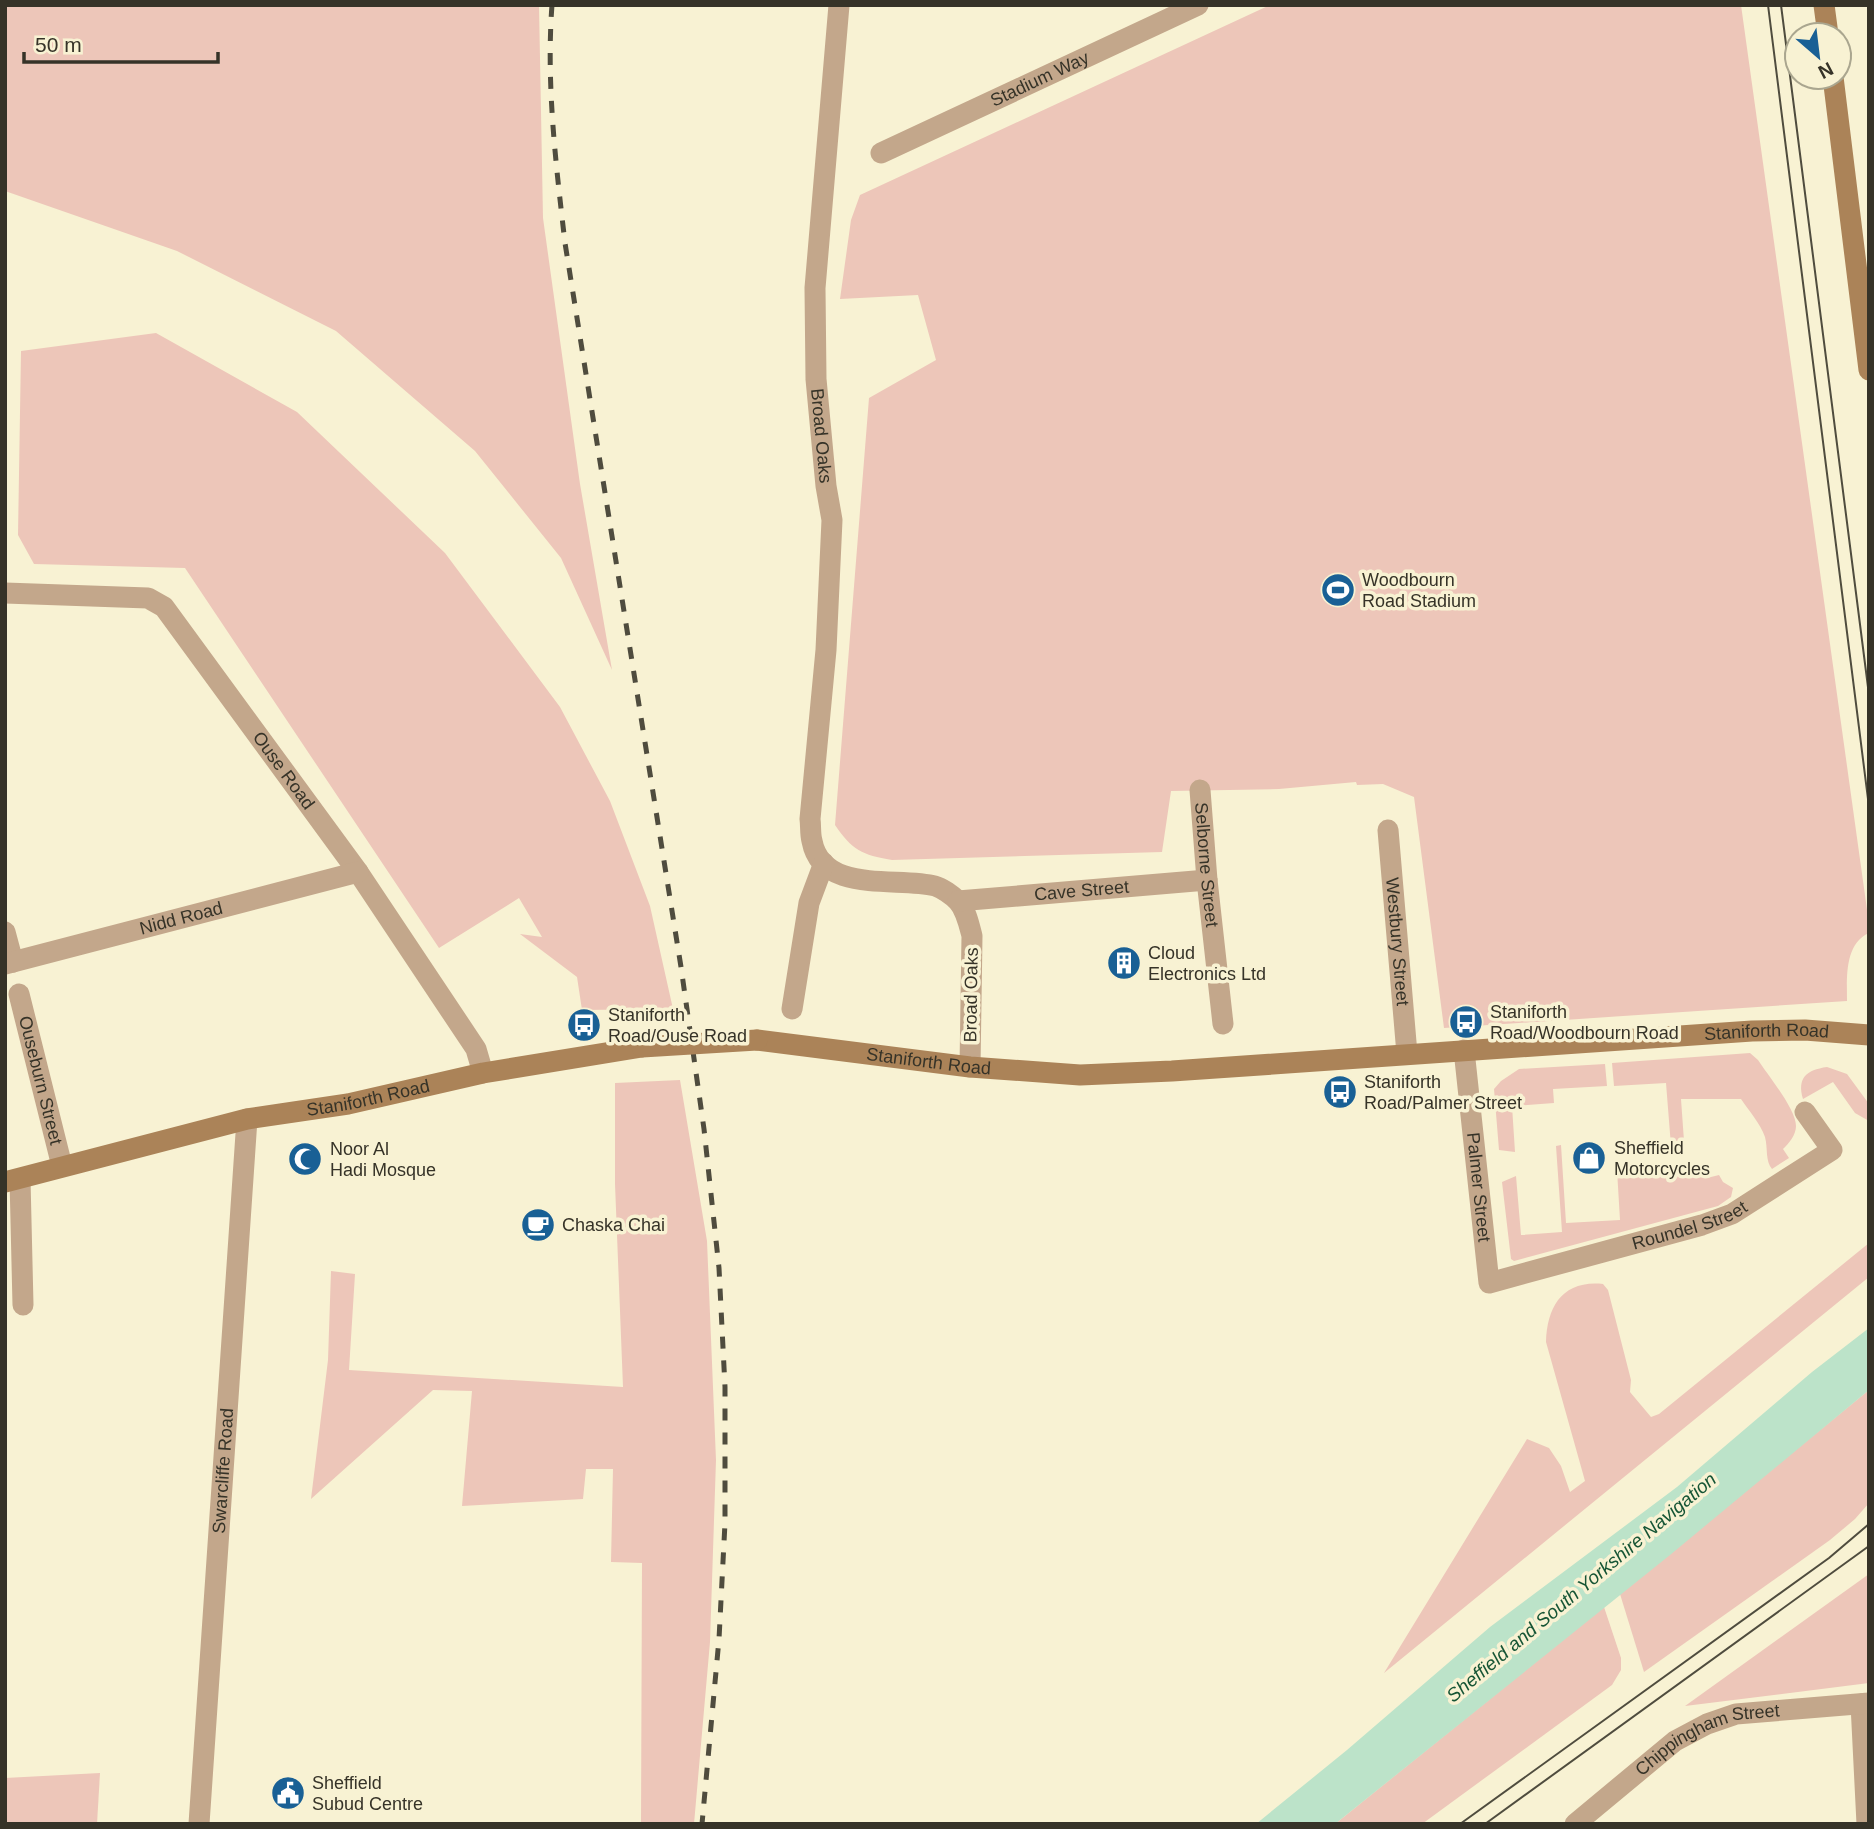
<svg xmlns="http://www.w3.org/2000/svg" width="1874" height="1829" viewBox="0 0 1874 1829" font-family="Helvetica,sans-serif">
	<style>
		.green { fill: #edc6b9 }
		.water { fill: #bce3c9 }
		.lines { fill: none; stroke-linecap: round; stroke-linejoin: round }
		.street { stroke: #c3a78b; stroke-width: 21 }
		.secondary { stroke: #ab8358; stroke-width: 21 }
		.tram { stroke: #4f4c3e; stroke-width: 2 }
		.rail { stroke: #4f4c3e; stroke-width: 5; stroke-dasharray: 12 12; stroke-linecap: butt }
		.secondary-bridge { stroke: #ab8358; stroke-width: 21 }
		.labels { text-anchor: middle; stroke-width: 7; stroke-linejoin: round; paint-order: stroke }
		.street-label { font-size: 18px; fill: #363328; stroke: #f8f2d3 }
		.poi-label { font-size: 18px; fill: #363328; stroke: #f8f2d3; text-anchor: start }
		.water-label { font-size: 19px; font-style: italic; fill: #165535; stroke: #f8f2d3 }
	</style>
	<rect width="100%" height="100%" fill="#f8f2d3"/>
	<g class="green">
		<path d="M5,5H539L543,218L580,484L612,670L561,558L475,451L336,331L177,251L5,191Z"/>
		<path d="M1270,5H1741L1869,924V933C1844,944 1847,979 1847,1001L1444,1028L1414,797L1383,784L1357,785L1356,782L1279,789L1171,791L1162,852L892,860C862,855 852,850 835,825L869,398L936,360L918,295L840,299L851,220L860,195Z"/>
		<path d="M156,333L297,412L445,553L560,707L610,801L650,906L673,1009L582,1010L577,977L520,934L542,937L519,898L439,948L185,568L34,564L18,535L21,351Z"/>
		<path d="M1750,1053L1758,1060C1767,1074 1796,1109 1796,1126C1796,1135 1789,1143 1783,1149L1789,1158L1772,1169C1765,1161 1768,1148 1765,1137C1760,1123 1749,1111 1741,1099H1681L1684,1141L1679,1145L1671,1146L1666,1083L1614,1086L1612,1063Z"/>
		<path d="M1605,1064L1607,1086L1553,1089L1554,1103L1512,1106L1515,1152L1499,1150L1494,1089L1501,1081L1519,1069Z"/>
		<path d="M1827,1067L1847,1074L1869,1104V1121L1855,1113L1833,1082L1803,1099C1797,1078 1806,1070 1827,1067Z"/>
		<path d="M680,1080L707,1241L716,1460L710,1642L694,1824H641L642,1563L611,1562L613,1469H586L583,1499L462,1506L472,1391L433,1390L311,1499L328,1360L331,1271L355,1274L349,1370L623,1387L615,1184V1083Z"/>
		<path d="M1561,1145L1566,1223L1620,1220L1617,1170L1644,1168L1654,1175L1669,1177L1677,1166C1691,1162 1699,1167 1707,1178L1719,1175L1723,1182L1733,1188L1731,1197L1718,1206L1514,1261L1511,1259L1502,1182L1516,1176L1521,1235L1562,1232L1556,1146Z"/>
		<path d="M1869,1243V1277L1384,1673L1527,1439L1549,1448L1561,1466L1570,1492L1585,1481L1546,1342C1547,1306 1563,1280 1603,1284L1608,1290L1631,1380L1630,1392L1651,1417L1659,1414Z"/>
		<path d="M1869,1390V1503L1855,1519L1830,1540L1644,1672L1620,1594Z"/>
		<path d="M1869,1574V1683L1685,1706Z"/>
		<path d="M1604,1607L1621,1658V1670L1612,1685L1422,1824H1335Z"/>
		<path d="M100,1773L97,1824H5V1778Z"/>
	</g>
	<path class="water" d="M1869,1328V1390L1670,1555L1335,1824H1256L1347,1750L1490,1627L1677,1487L1812,1372Z"/>
	<g class="lines">
		<g class="street">
			<path id="s1" d="M839,5L815,288L816,379L826,486L832,520L826,650L810,819C811,826 810,834 812,841C822,895 899,876 935,886C942,888 952,895 958,901C966,910 969,924 972,936L970,1067"/>
			<path id="s2" d="M881,153L1198,5"/>
			<path id="s3" d="M5,593L148,598L164,607L358,872L476,1049L483,1073"/>
			<path id="s4" d="M1200,790L1207,880L1223,1024"/>
			<path id="s5" d="M1388,830L1407,1054"/>
			<path id="s6" d="M958,901L1207,880"/>
			<path d="M5,932L13,962"/>
			<path id="s7" d="M5,964L358,872"/>
			<path id="s8" d="M19,994L62,1166"/>
			<path d="M792,1009L809,903L824,863"/>
			<path id="s9" d="M1464,1050L1489,1283L1702,1225L1732,1214L1832,1150L1805,1112"/>
			<path d="M20,1179L23,1305"/>
			<path d="M1861,1704L1867,1824"/>
			<path id="s10" d="M199,1824L247,1119"/>
			<path id="s11" d="M1575,1824L1675,1741L1707,1724L1736,1714L1869,1703"/>
		</g>
		<g class="secondary">
			<path d="M1824,5L1828,35"/>
			<path d="M1833,77L1869,370"/>
			<path id="s12" d="M757,1040L970,1067L1080,1075L1172,1071L1752,1031L1805,1030L1869,1035"/>
			<path id="s13" d="M5,1182L247,1119L348,1104L483,1073L642,1047"/>
		</g>
		<g class="tram">
			<path d="M1768,5L1869,807"/>
			<path d="M1781,5L1869,695"/>
			<path d="M1460,1824L1829,1558L1869,1524"/>
			<path d="M1485,1824L1869,1546"/>
		</g>
		<path class="rail" d="M552,5C546,84 556,165 565,243L681,967L704,1129L719,1268L725,1387V1523L719,1639L702,1824"/>
		<path class="secondary-bridge" d="M642,1047L757,1040"/>
	</g>
	<defs>
		<g id="stadium-disc" transform="scale(1.75)"><circle r="9.5" fill="#196095" stroke="#f8f2d3"/><path d="M0-5a6.5 5 0 1 0 0 10a6.5 5 0 1 0 0-10ZM-3.5-1.8h7v3.6h-7Z" fill="#fff"/></g>
		<g id="building-disc" transform="scale(1.75)"><circle r="9.5" fill="#196095" stroke="#f8f2d3"/><path d="M-4-6H4V6H1V3H-1V6H-4ZM-2.5-4.3h1.7v1.8h-1.7ZM.8-4.3h1.7v1.8H.8ZM-2.5-1h1.7V.8h-1.7ZM.8-1h1.7V.8H.8Z" fill="#fff"/></g>
		<g id="bus-disc" transform="scale(1.75)"><circle r="9.5" fill="#196095" stroke="#f8f2d3"/><path d="M-5-6H5V4H4V6H2V4H-2V6H-4V4H-5ZM-3.5-4V0h7V-4ZM-3.5 1.2v1.5H-2V1.2ZM2 1.2v1.5H3.5V1.2Z" fill="#fff"/></g>
		<g id="shop-disc" transform="scale(1.75)"><circle r="9.5" fill="#196095" stroke="#f8f2d3"/><path d="M-5-2.5h2.3a2.7 3.5 0 0 1 5.4 0H5L5.5 6h-11ZM-1.5-2.5h3a1.5 2.3 0 0 0-3 0Z" fill="#fff"/></g>
		<g id="mosque-disc" transform="scale(1.75)"><circle r="9.5" fill="#196095" stroke="#f8f2d3"/><path d="M3.5-4.9A6 6 0 1 0 3.5 4.9A5 5 0 1 1 3.5-4.9Z" fill="#fff"/></g>
		<g id="cafe-disc" transform="scale(1.75)"><circle r="9.5" fill="#196095" stroke="#f8f2d3"/><path d="M-5.5-4.5H6V0H3Q3 3.5 0 3.5H-2.5Q-5.5 3.5-5.5 0ZM3-3.2v2h1.7v-2ZM-6 4.5H4V6H-6Z" fill="#fff"/></g>
		<g id="civic-disc" transform="scale(1.75)"><circle r="9.5" fill="#196095" stroke="#f8f2d3"/><path d="M-.6-6.5H3V-4.5H.6V-3L4-1V1h2V6H-6V1h2V-1L-.6-3ZM-1.2 2.5V6h2.4V2.5Z" fill="#fff"/></g>
	</defs>
	<g fill-rule="evenodd">
		<use href="#stadium-disc" x="1338" y="590"/>
		<use href="#building-disc" x="1124" y="963"/>
		<use href="#bus-disc" x="1466" y="1022"/>
		<use href="#bus-disc" x="584" y="1025"/>
		<use href="#bus-disc" x="1340" y="1092"/>
		<use href="#shop-disc" x="1589" y="1158"/>
		<use href="#mosque-disc" x="305" y="1159"/>
		<use href="#cafe-disc" x="538" y="1225"/>
		<use href="#civic-disc" x="288" y="1793"/>
	</g>
	<g class="labels">
		<g class="street-label">
			<text dy="6" stroke="none"><textPath href="#s2" startOffset="175">Stadium Way</textPath></text>
			<text dy="6" stroke="none"><textPath href="#s1" startOffset="432">Broad Oaks</textPath></text>
			<text dy="6" stroke="none"><textPath href="#s3" startOffset="364">Ouse Road</textPath></text>
			<text dy="6" stroke="none"><textPath href="#s4" startOffset="75">Selborne Street</textPath></text>
			<text dy="6" stroke="none"><textPath href="#s6" startOffset="124">Cave Street</textPath></text>
			<text dy="6" stroke="none"><textPath href="#s7" startOffset="182">Nidd Road</textPath></text>
			<text dy="6" stroke="none"><textPath href="#s5" startOffset="112">Westbury Street</textPath></text>
			<text transform="translate(971 995) rotate(-89)" y="6">Broad Oaks</text>
			<text dy="6" stroke="none"><textPath href="#s12" startOffset="1013">Staniforth Road</textPath></text>
			<text dy="6" stroke="none"><textPath href="#s12" startOffset="173">Staniforth Road</textPath></text>
			<text dy="6" stroke="none"><textPath href="#s8" startOffset="89">Ouseburn Street</textPath></text>
			<text dy="6" stroke="none"><textPath href="#s13" startOffset="373">Staniforth Road</textPath></text>
			<text dy="6" stroke="none"><textPath href="#s9" startOffset="138">Palmer Street</textPath></text>
			<text dy="6" stroke="none"><textPath href="#s9" startOffset="443">Roundel Street</textPath></text>
			<text dy="6" stroke="none"><textPath href="#s10" startOffset="354">Swarcliffe Road</textPath></text>
			<text dy="6" stroke="none"><textPath href="#s11" startOffset="161">Chippingham Street</textPath></text>
		</g>
		<g class="poi-label">
			<text x="1362" y="586">Woodbourn<tspan x="1362" dy="21">Road Stadium</tspan></text>
			<text x="1148" y="959">Cloud<tspan x="1148" dy="21">Electronics Ltd</tspan></text>
			<text x="1490" y="1018">Staniforth<tspan x="1490" dy="21">Road/Woodbourn Road</tspan></text>
			<text x="608" y="1021">Staniforth<tspan x="608" dy="21">Road/Ouse Road</tspan></text>
			<text x="1364" y="1088">Staniforth<tspan x="1364" dy="21">Road/Palmer Street</tspan></text>
			<text x="1614" y="1154">Sheffield<tspan x="1614" dy="21">Motorcycles</tspan></text>
			<text x="330" y="1155">Noor Al<tspan x="330" dy="21">Hadi Mosque</tspan></text>
			<text x="562" y="1231">Chaska Chai</text>
			<text x="312" y="1789">Sheffield<tspan x="312" dy="21">Subud Centre</tspan></text>
		</g>
		<g class="water-label">
			<text transform="translate(1581 1587) rotate(-40)" y="7">Sheffield and South Yorkshire Navigation</text>
		</g>
	</g>
	<rect width="1874" height="1829" fill="none" stroke="#363328" stroke-width="14"/>
	<g transform="translate(1818 56) rotate(152)"><circle r="33" fill="#f8f2d3" stroke="#aaa68f" stroke-width="2"/>
	<path d="M0-5L12 26L0 18L-12 26Z" fill="#196095"/>
	<text y="-10" font-size="19" font-weight="bold" text-anchor="middle" fill="#363328">N</text>
	</g>
	<path d="M24 52v10h194v-10" fill="none" stroke="#363328" stroke-width="3.5"/>
	<text x="35" y="52" font-size="21" fill="#363328" stroke="#f8f2d3" stroke-width="5" paint-order="stroke">50 m</text>
</svg>
